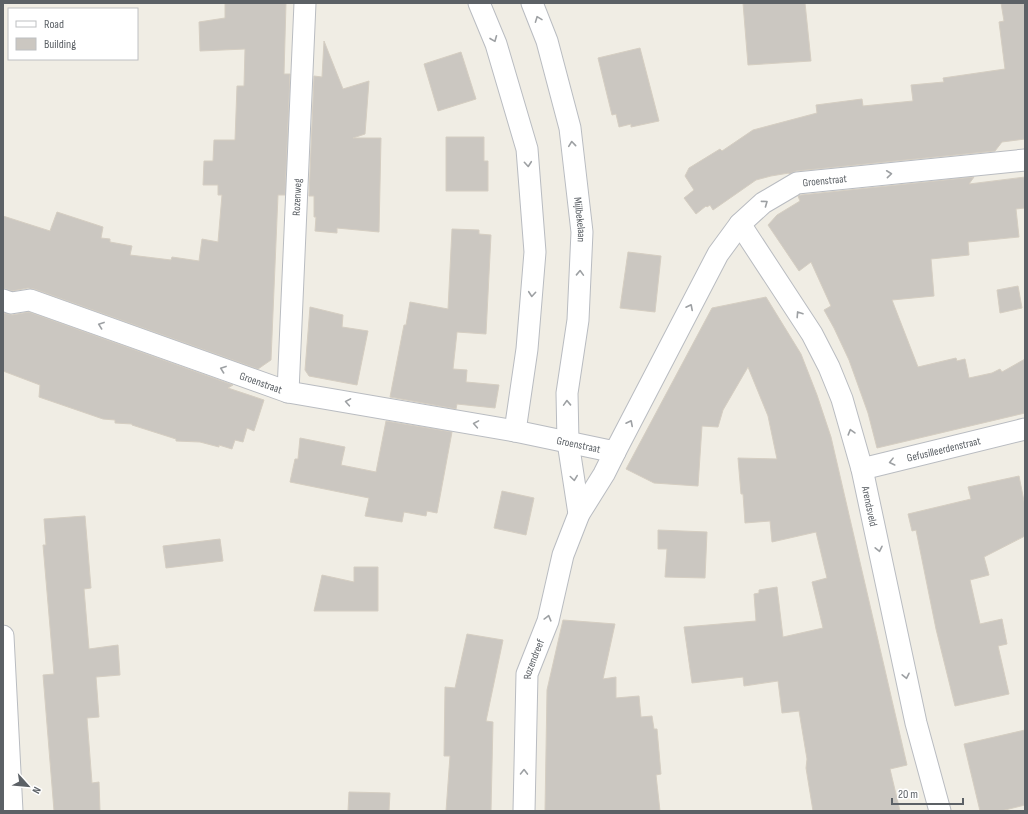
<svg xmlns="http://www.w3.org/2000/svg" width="1028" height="814" viewBox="0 0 1028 814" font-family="'Sofia Sans Condensed',sans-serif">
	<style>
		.building { fill: #cbc7c1; stroke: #d5cec2 }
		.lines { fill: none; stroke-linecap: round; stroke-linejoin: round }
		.minor-casing { stroke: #b9bcc1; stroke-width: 23 }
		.minor { stroke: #fff; stroke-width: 21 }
		.oneway { stroke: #9da0a3 }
		.labels { text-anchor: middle; stroke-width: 3; stroke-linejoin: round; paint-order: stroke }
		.street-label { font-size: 11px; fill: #5c6166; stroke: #fff }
	</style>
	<rect width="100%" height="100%" fill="#f0ede4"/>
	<g class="building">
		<path d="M225,3H286L284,74H290L285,195H278L271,360L258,369L34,289L28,288L12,291L3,288V216L50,231L57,212L103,227L101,238L110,239V242L132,246L130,255L171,260L172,257L199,261L202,239L218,242L222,195H218V185H203L204,161H213L214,140H235L237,86H244L245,49L200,51L199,22L225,18Z"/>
		<path d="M743,3H805L811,61L748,65Z"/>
		<path d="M1001,3H1025V139L1002,142L995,151L796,171L789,174V173L771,176L756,180L713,210L710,205L707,207L706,206L696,214L684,198L694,190L685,176L689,168L720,149L722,151L753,130L817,113L816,105L862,99L863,106L913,101L911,85L944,82L943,78L1005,69L999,22L1004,21Z"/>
		<path d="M324,41L343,89L369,81L365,134L353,138H381L379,232L337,228V233L315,231L316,217H314V196H309L314,76L322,77Z"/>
		<path d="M640,48L659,121L631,127V124L619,127L616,114L612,115L598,58Z"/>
		<path d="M461,52L476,99L438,111L424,64Z"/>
		<path d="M446,137H484V161H488V191H446Z"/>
		<path d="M974,177L969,184L1025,177V208L1016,209L1019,237L968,242L969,255L931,259L934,296L892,300L918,367L956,358L957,361L965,359L969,378L992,373L1000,369L1002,372L1025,359V413L877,448L868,413L849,360L834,328L824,310L831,306L811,262L799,271L768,225L777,215L800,201L798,196L801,195Z"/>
		<path d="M452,229L479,230V234L491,235L486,334L457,332L453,369L467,370L466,382L499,385L495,408L457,404L456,409L390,397L404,325H406L410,302L448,309Z"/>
		<path d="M628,252L661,256L655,312L620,308Z"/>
		<path d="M1018,286L1022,308L1000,313L997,290Z"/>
		<path d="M766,297L801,354L817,395L831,437L907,765L890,769L900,811H813L806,768L807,759L799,711L782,713L778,681L744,686L743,677L692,683L684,627L756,621L754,594L759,593V590L777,587L783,637L823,628L812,582L827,578L816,532L772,542L770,521L745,523L743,494H741L738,458L777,459L768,416L748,367L723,410L718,427L702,426L698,486L654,483L626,469L712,308Z"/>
		<path d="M310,307L343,315L342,327L368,331L357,385L309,376L305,370Z"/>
		<path d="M29,312L233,385L228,388L264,400L254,431L247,428L243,442L235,440L232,449L219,445V447L200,442L176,441V439L132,425V424L115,423V420L103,419L39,397L40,385L3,371V313L12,315Z"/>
		<path d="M386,421L452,432L437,513L427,511L426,516L404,512L402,522L365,516L369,498L290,482L295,459H298L300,438L345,447L341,465L376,472Z"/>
		<path d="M1019,476L1025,506V536L984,557L989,575L970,580L980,624L1002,619L1007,644L998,646L1009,694L955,706L936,629L916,530L912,531L908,514L971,499L968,487Z"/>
		<path d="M502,491L534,498L526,535L494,528Z"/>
		<path d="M85,516L91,588L84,589L89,649L118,645L120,675L96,677L99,717L87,718L92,783L99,782L100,811H54L43,675L54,674L43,545H46L44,519Z"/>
		<path d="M658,530L707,532L705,578L665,577L667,549H658Z"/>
		<path d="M220,539L223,561L166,568L163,546Z"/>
		<path d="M354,567H378V611H314L322,575L354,582Z"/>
		<path d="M563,620L615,624L603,679L616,677V698L639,696L641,717L652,716L654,729H657L661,774L656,775L660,811H545L547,690Z"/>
		<path d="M467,634L503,640L486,721L493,722L491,811H446L450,756H444L445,687L455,688Z"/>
		<path d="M1025,730V805L1001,811H980L964,744Z"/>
		<path d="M349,792L390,793L389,811H348Z"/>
	</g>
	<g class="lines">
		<g class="minor-casing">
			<g id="minor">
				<path d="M479,3L496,44L527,149L535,252L527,349L515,431"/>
				<path id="s1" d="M532,3L547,41L570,128L582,232L578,320L567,393L568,442L579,514"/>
				<path id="s2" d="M740,224L812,334L829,367L842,399L862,469L916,723L940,811"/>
				<path id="s3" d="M3,300L11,303L30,300L288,392L515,431L615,452L718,254L740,224L763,203L797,183L1025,160"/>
				<path id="s4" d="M288,392L305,3"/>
				<path id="s5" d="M862,469L1025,429"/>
				<path d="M3,636L12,811"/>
				<path id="s6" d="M524,811L527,674L548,621L563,555L579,514L604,474L615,452"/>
			</g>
		</g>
		<use href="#minor" class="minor"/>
	</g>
	<defs><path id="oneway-chevron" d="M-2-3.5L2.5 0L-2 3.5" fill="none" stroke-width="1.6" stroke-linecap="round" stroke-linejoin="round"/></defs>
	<g class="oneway">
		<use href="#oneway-chevron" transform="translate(538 19) rotate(-111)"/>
		<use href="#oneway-chevron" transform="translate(494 39) rotate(68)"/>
		<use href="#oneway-chevron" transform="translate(572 144) rotate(-96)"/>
		<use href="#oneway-chevron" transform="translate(528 164) rotate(85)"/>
		<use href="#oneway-chevron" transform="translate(889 174) rotate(-6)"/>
		<use href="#oneway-chevron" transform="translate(765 203) rotate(-36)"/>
		<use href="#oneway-chevron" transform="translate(580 273) rotate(-88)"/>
		<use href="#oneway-chevron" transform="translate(532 294) rotate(95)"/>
		<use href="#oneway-chevron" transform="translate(690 307) rotate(-63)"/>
		<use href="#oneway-chevron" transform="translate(799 314) rotate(-123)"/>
		<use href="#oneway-chevron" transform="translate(101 325) rotate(-160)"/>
		<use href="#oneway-chevron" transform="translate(223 369) rotate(-160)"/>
		<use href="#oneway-chevron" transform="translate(348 402) rotate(-170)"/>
		<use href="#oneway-chevron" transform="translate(567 403) rotate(-92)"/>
		<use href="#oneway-chevron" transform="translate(630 423) rotate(-63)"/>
		<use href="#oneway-chevron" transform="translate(476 424) rotate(-170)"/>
		<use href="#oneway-chevron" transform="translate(851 432) rotate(-106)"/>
		<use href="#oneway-chevron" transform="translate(892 462) rotate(166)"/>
		<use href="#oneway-chevron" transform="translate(574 478) rotate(82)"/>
		<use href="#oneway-chevron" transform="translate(879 549) rotate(78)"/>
		<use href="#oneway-chevron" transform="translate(548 618) rotate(-75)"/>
		<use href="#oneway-chevron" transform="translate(906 676) rotate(78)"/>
		<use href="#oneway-chevron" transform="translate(524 772) rotate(-89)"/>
	</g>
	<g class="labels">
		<g class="street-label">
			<text dy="4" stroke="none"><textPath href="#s3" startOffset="993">Groenstraat</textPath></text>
			<text dy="4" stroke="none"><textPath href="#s4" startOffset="195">Rozenweg</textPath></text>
			<text dy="4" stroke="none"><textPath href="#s1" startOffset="223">Mijlbekelaan</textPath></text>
			<text dy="4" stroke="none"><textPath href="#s3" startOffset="273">Groenstraat</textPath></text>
			<text dy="4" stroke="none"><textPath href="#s3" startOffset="597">Groenstraat</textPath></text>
			<text dy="4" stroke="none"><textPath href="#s5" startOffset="84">Gefusilleerdenstraat</textPath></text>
			<text dy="4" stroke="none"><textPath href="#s2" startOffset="314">Arendsveld</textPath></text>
			<text dy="4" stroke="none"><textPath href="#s6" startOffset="153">Rozendreef</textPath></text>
		</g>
	</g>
	<rect width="1028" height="814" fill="none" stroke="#5c6166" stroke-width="8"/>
	<rect x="8" y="8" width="130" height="52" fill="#ffffff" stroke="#bec0c2"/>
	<rect x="16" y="21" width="20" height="6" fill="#ffffff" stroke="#bec0c2"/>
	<text x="44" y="28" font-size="12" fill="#5c6166">Road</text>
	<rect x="16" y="38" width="20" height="12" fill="#cbc7c1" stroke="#bec0c2"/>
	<text x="44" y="48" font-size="12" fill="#5c6166">Building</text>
	<g transform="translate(28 786) rotate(117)" stroke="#ffffff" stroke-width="3" paint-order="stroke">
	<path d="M0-3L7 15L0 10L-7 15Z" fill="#5c6166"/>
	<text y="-6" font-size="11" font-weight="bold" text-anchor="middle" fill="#5c6166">N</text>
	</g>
	<path d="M892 798v6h71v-6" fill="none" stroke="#5c6166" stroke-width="2"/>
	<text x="898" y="798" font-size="12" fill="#5c6166" stroke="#ffffff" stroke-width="3" paint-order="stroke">20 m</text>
</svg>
